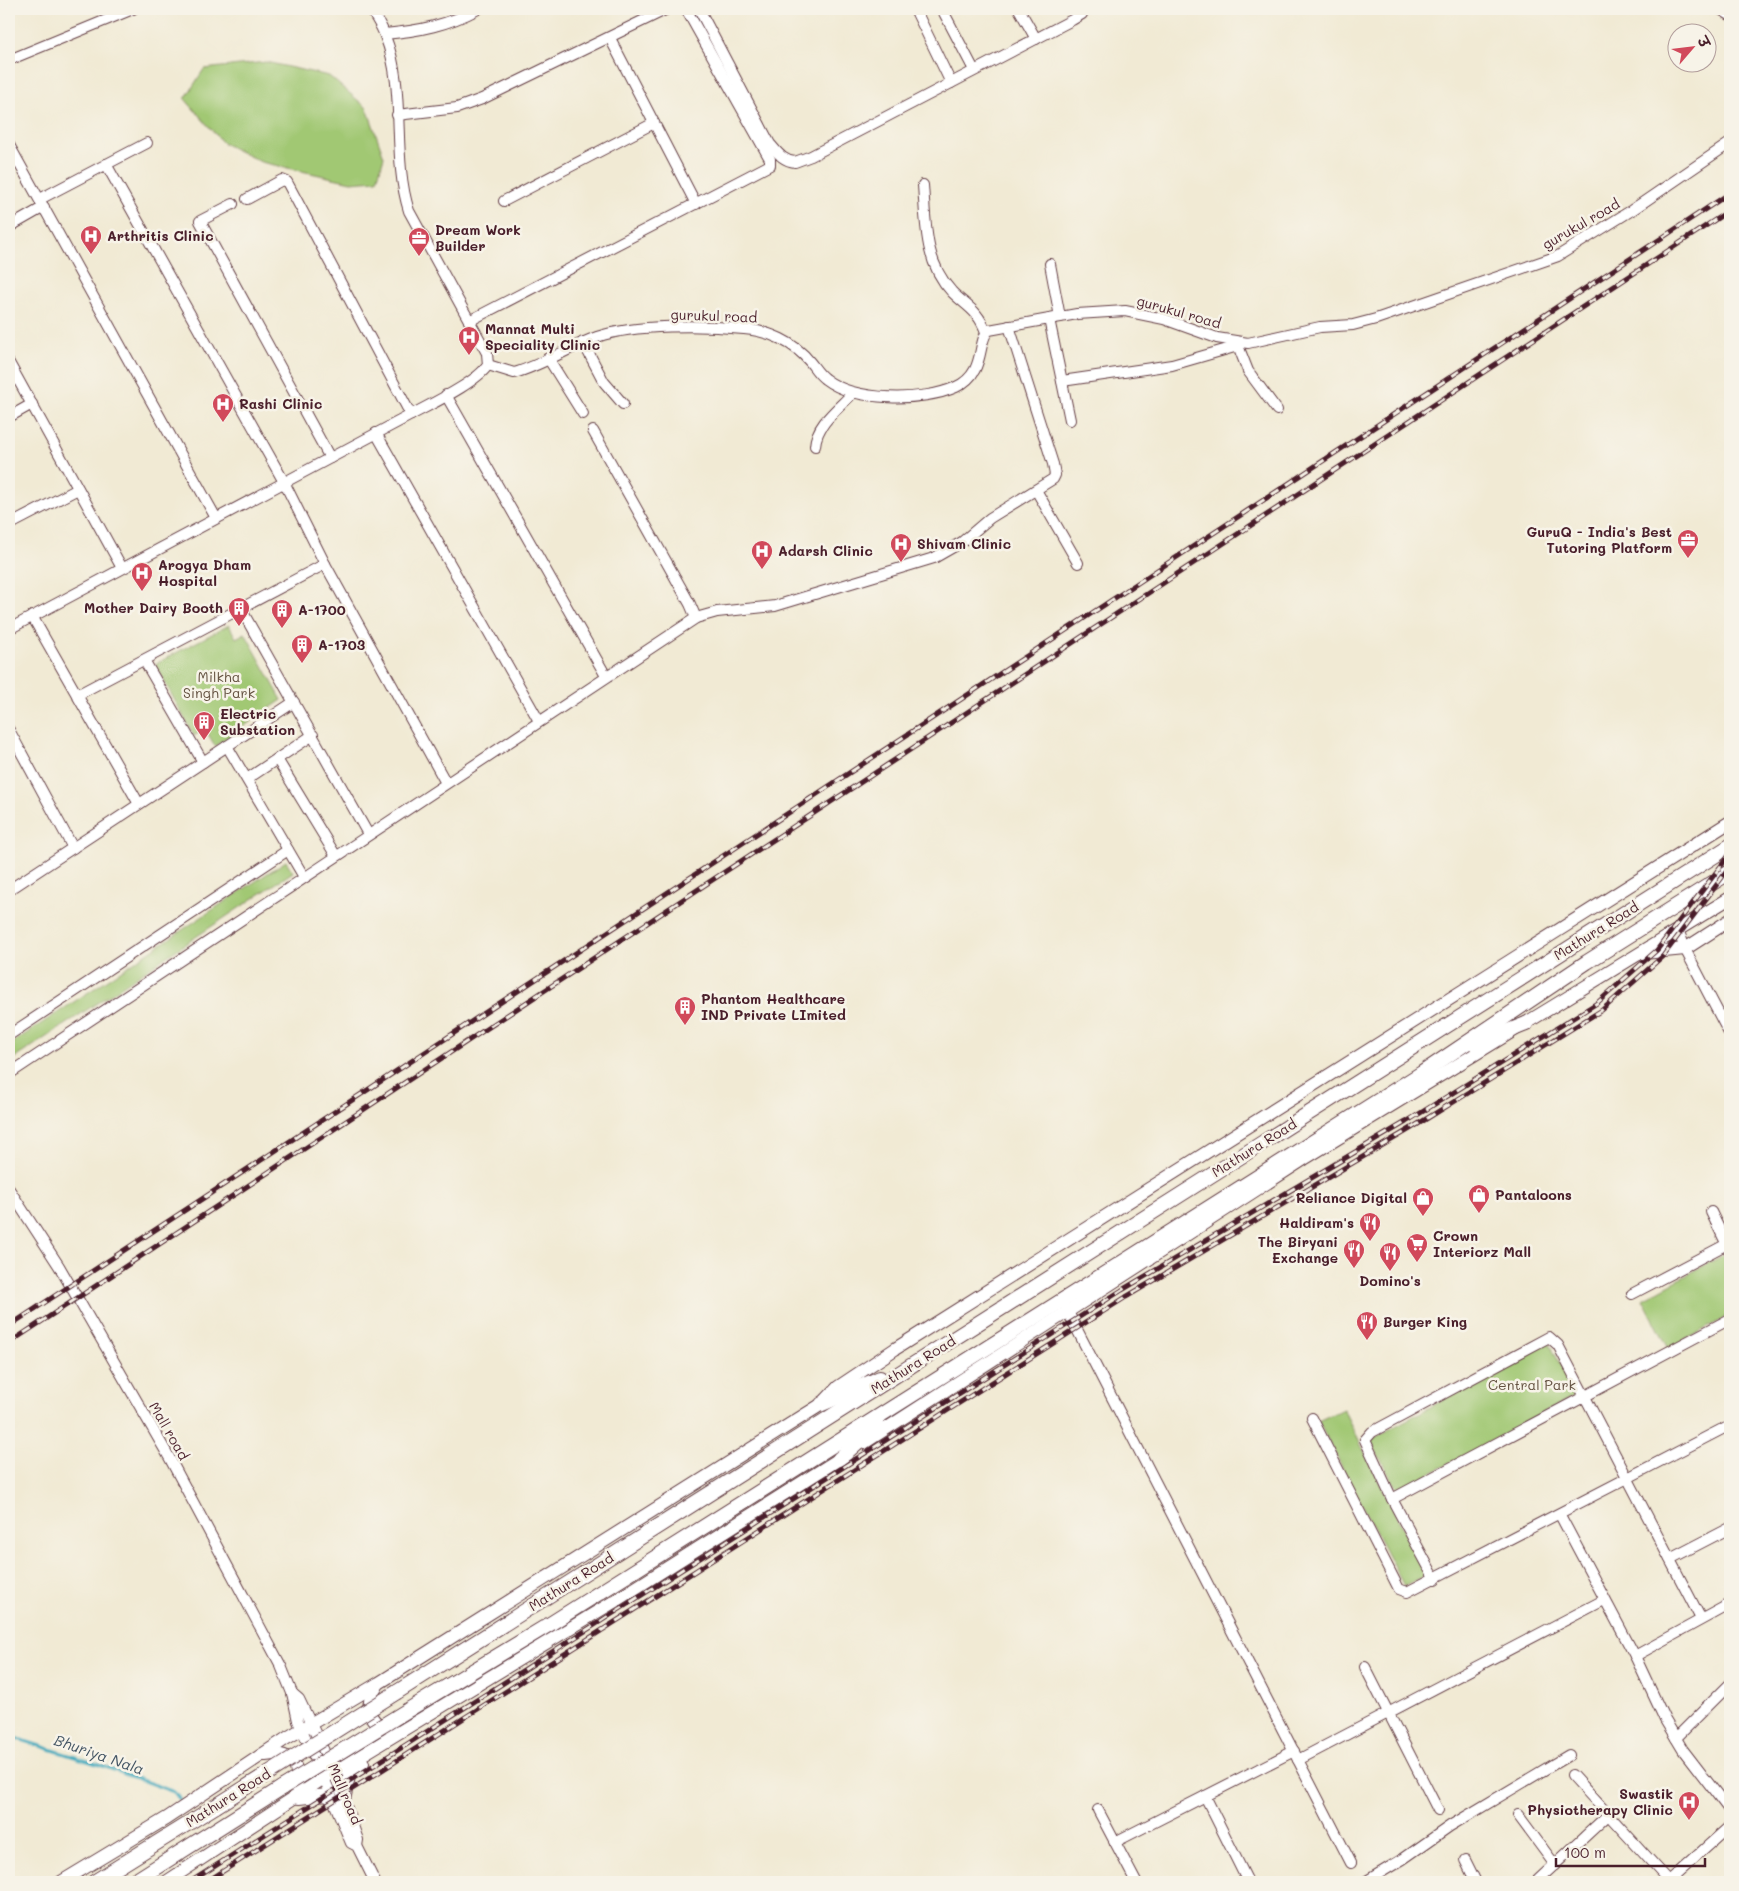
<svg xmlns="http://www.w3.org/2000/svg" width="1739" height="1891" viewBox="0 0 1739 1891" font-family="Mali,'Playpen Sans Deva',sans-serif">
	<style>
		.green { fill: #a1c873; stroke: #76744f }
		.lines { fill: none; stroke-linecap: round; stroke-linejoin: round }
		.stream { stroke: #3da9bd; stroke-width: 3 }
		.minor-casing { stroke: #633d44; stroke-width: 12 }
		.major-casing { stroke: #633d44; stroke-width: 14 }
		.highway-casing { stroke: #633d44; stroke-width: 16 }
		.minor { stroke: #fff; stroke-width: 10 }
		.major { stroke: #fff; stroke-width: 12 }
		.highway { stroke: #fff; stroke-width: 14 }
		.rail-casing { stroke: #4a1f2b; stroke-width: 5 }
		.rail { stroke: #f7f3e8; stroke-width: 3; stroke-dasharray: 9; stroke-linecap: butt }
		.highway-bridge-casing { stroke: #633d44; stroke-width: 16; stroke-linecap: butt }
		.highway-bridge { stroke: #fff; stroke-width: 14 }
		.labels { text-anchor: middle; stroke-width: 5; stroke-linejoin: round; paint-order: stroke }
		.street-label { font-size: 14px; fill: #4a1f2b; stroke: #f7f3e8 }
		.poi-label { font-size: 14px; font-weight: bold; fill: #4a1f2b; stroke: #f7f3e8; text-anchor: start }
		.park-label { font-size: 14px; fill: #645241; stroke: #f7f3e8 }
		.water-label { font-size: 15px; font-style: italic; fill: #455665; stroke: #f7f3e8 }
	</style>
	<rect width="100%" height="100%" fill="#f7f3e8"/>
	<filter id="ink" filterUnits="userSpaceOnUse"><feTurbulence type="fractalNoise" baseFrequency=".02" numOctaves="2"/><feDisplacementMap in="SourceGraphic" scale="10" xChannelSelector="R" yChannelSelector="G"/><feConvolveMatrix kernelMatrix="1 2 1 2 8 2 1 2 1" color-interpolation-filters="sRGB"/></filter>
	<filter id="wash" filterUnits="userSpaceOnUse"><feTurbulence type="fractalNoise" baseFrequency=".0096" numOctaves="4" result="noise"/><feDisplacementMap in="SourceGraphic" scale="20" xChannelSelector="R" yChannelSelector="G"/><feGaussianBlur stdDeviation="1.12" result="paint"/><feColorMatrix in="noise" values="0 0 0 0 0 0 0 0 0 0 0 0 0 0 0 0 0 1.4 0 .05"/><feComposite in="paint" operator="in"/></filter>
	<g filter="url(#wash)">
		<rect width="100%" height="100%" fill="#f1ead4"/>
		<g class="green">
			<path d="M266,62L329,76L367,108L384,157L377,180L351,182L261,162L223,143L185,99L204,69Z"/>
			<path d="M229,625L236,638L245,633L282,700L215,746L205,729L194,736L155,664Z"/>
			<path d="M286,861L293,872L9,1062V1045Z"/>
			<path d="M1727,1253L1730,1260V1315L1669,1349L1643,1299Z"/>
			<path d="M1549,1342L1577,1395L1398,1491L1370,1440Z"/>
			<path d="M1343,1409L1426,1575L1404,1586L1318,1421Z"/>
		</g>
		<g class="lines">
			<g class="stream">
				<path d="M9,1736L100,1765L174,1792L180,1800"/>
				<path d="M212,1882V1881"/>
			</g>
		</g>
	</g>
	<g filter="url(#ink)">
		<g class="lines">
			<g class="minor-casing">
				<g id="minor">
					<path d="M699,9L770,144C778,153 783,161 795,162L811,156L1072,20L1082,14L1084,9"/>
					<path d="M915,9L951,83"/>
					<path d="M942,9L974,70"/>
					<path d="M1019,9L1036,39"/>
					<path d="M1720,9L1730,15"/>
					<path d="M385,34C419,31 448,25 478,9"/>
					<path d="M610,38L696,204"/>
					<path d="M9,60L133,9"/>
					<path d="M397,115L457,108L482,99L667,9"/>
					<path d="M9,145L216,518"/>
					<path d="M106,164L284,482L325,564L446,783"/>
					<path d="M923,185C926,223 924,262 952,292C967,307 978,310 986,332"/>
					<path d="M40,199L147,143"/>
					<path d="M247,199L282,180L287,182L411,415"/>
					<path d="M504,201L654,123"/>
					<path d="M233,204L200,221L330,458"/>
					<path d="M9,227L44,207"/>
					<path d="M1050,264L1060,317"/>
					<path d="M1049,319L1070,420"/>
					<path d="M469,321L770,165V159L686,9"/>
					<path d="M583,342L604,382L623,404"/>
					<path d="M1237,343L1248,371L1277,410"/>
					<path d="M548,358L583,414"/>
					<path d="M9,363L122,568"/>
					<path d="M488,365L514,373C543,365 569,347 597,337C634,324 705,325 744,329C769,331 794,342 810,362C815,368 818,374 825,379C855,402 923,402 956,387C987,373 976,341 989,330L1077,314L1125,311L1164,319L1217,338L1248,343L1320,327L1353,325L1376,319L1558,256L1632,210L1730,143"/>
					<path d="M1062,381L1172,365L1238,346"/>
					<path d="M446,395L606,676"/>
					<path d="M9,417L32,404"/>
					<path d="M593,431L690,604L696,618"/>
					<path d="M376,433L539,721"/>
					<path d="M815,446C816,424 839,408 853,393"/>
					<path d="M1036,490L1078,563"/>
					<path d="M9,525L78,489"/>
					<path d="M241,609L368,834"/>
					<path d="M32,616L139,804"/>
					<path d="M9,629L411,415C431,404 476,383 488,365L487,353L409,211C391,154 407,91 385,36C382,26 375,17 371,9"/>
					<path d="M144,660L203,762"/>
					<path d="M77,695L325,564"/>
					<path d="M9,730L73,848"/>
					<path d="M227,746L304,877"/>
					<path d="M277,759L336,856"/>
					<path d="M247,779L313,735"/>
					<path d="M9,890L294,702"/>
					<path d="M1678,929L1685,949L1730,1035"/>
					<path d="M9,1035L288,850"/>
					<path d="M9,1074L696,618L717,612L775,606L934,558L962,542L990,518L1053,479L1055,475L1053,464L1009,326"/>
					<path d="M9,1189L59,1266L169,1457L281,1666L292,1693L298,1721L324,1778L351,1843L357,1846L375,1882"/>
					<path d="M1711,1212L1730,1251"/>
					<path d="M1632,1294L1727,1244"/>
					<path d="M1067,1310L1351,1863"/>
					<path d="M1312,1418L1399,1589L1407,1592L1730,1425"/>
					<path d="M1392,1499L1730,1319"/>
					<path d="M1560,1515L1635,1656L1665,1720L1683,1750L1730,1811"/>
					<path d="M1670,1559L1730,1528"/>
					<path d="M1435,1579L1392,1499L1365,1440L1372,1432L1549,1337L1558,1345L1701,1619"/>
					<path d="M1635,1656L1730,1604"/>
					<path d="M1365,1667L1438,1810"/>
					<path d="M292,1693L299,1699L334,1772L358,1840L357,1846"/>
					<path d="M1676,1738L1730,1684"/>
					<path d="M1298,1760L1604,1600"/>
					<path d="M1572,1775L1669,1881"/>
					<path d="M1205,1796L1248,1882"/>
					<path d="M1098,1810L1136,1882"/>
					<path d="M1518,1815L1555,1865"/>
					<path d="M1115,1842L1294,1751"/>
					<path d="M1465,1860L1476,1882"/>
					<path d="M1365,1882L1403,1859L1450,1826L1569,1755"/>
					<path d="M1536,1882L1608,1815"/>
					<path d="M1668,1882L1730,1826"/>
				</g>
			</g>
			<g class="major-casing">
				<g id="major">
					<path d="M1644,953L1685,949L1730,920"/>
					<path d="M864,1443L1304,1159L1730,898"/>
					<path d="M377,1686C365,1703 366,1727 392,1728"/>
					<path d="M265,1755C289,1751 300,1762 297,1787"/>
					<path d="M299,1798L327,1795L334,1801"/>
					<path d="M344,1800L350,1772L363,1763"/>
					<path d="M61,1882L167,1818L287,1738L379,1683L822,1404L838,1387L895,1349L1730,822"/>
					<path d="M166,1882L324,1778L615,1601L847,1454"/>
				</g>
			</g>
			<g class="highway-casing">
				<g id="highway">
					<path d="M1475,1044L1526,1024"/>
					<path d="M822,1404L880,1378"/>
					<path d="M839,1459L877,1425"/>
					<path d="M397,1692L1730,846"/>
					<path d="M408,1710L550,1624L1422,1073L1587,962L1730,872"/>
					<path d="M94,1882L216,1806"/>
					<path d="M133,1882L283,1787"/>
				</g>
			</g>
			<use href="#minor" class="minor"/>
			<use href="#major" class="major"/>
			<use href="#highway" class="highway"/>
			<g class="rail-casing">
				<g id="rail">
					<path d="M9,1326L1730,193"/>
					<path d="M9,1343L1730,210"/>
					<path d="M190,1882L1122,1290L1406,1122L1597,1003L1657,950L1730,854"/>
					<path d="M206,1882L1126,1297L1410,1129L1602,1010L1663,956L1730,867"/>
				</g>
			</g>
			<use href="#rail" class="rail"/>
			<g class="highway-bridge-casing">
				<g id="highway-bridge">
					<path d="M283,1787L408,1710"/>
					<path d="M216,1806L397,1692"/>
				</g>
			</g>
			<use href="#highway-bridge" class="highway-bridge"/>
		</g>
	</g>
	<defs>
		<g id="hospital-pin" transform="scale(1.125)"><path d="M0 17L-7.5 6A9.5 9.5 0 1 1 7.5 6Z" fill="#d1495b" stroke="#f7f3e8"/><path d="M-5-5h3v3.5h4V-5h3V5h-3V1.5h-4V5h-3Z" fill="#fff"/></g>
		<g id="office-pin" transform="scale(1.125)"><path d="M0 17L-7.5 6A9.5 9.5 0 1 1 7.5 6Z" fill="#d1495b" stroke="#f7f3e8"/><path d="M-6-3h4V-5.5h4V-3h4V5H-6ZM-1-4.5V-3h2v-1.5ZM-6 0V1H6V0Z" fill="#fff"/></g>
		<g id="building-pin" transform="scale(1.125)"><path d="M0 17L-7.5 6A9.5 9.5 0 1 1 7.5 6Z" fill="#d1495b" stroke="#f7f3e8"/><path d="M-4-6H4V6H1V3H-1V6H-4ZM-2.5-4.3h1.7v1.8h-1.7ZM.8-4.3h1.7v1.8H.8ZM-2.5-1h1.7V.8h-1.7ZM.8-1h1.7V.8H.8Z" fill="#fff"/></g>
		<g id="shop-pin" transform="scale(1.125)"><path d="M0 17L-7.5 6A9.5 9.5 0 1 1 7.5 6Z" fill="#d1495b" stroke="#f7f3e8"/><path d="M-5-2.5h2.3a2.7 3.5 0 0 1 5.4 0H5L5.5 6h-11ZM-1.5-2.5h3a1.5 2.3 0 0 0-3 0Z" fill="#fff"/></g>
		<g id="restaurant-pin" transform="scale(1.125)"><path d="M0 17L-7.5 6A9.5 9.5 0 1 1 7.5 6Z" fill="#d1495b" stroke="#f7f3e8"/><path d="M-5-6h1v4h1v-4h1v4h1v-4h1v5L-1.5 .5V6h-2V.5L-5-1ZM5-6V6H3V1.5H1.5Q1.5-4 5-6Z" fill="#fff"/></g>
		<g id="supermarket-pin" transform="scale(1.125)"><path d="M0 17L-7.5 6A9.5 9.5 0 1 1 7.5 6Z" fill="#d1495b" stroke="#f7f3e8"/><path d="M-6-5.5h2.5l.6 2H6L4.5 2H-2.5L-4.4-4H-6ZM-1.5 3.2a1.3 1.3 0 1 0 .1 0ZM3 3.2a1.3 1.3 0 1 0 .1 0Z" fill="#fff"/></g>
	</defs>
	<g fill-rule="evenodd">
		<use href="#hospital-pin" x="91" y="236"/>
		<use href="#office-pin" x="419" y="238"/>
		<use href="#hospital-pin" x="469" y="337"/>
		<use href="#hospital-pin" x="223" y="404"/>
		<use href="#office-pin" x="1688" y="540"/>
		<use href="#hospital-pin" x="901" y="544"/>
		<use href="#hospital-pin" x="762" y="551"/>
		<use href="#hospital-pin" x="142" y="573"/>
		<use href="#building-pin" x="239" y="608"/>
		<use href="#building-pin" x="282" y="610"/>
		<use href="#building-pin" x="302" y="645"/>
		<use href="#building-pin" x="204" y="722"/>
		<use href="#building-pin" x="685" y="1007"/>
		<use href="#shop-pin" x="1479" y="1195"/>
		<use href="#shop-pin" x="1423" y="1198"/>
		<use href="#restaurant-pin" x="1370" y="1223"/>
		<use href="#supermarket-pin" x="1417" y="1244"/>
		<use href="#restaurant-pin" x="1354" y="1250"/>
		<use href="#restaurant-pin" x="1390" y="1253"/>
		<use href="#restaurant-pin" x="1367" y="1322"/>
		<use href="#hospital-pin" x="1689" y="1802"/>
	</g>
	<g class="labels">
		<g class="street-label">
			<text transform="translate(1581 224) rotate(-30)" y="5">gurukul road</text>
			<text transform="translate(1179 312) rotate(16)" y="5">gurukul road</text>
			<text transform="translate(714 316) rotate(2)" y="5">gurukul road</text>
			<text transform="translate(1596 931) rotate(-32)" y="5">Mathura Road</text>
			<text transform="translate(1254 1148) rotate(-32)" y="5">Mathura Road</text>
			<text transform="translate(913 1365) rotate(-32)" y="5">Mathura Road</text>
			<text transform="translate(169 1431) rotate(60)" y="5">Mall road</text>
			<text transform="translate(571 1582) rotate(-32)" y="5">Mathura Road</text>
			<text transform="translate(345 1794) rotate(67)" y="5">Mall road</text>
			<text transform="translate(228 1798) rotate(-32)" y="5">Mathura Road</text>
		</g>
		<g class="poi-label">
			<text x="435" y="235">Dream Work<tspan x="435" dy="16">Builder</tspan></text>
			<text x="107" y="241">Arthritis Clinic</text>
			<text x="485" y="334">Mannat Multi<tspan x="485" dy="16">Speciality Clinic</tspan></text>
			<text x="239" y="409">Rashi Clinic</text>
			<text x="1672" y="537" text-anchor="end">GuruQ - India's Best<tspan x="1672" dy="16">Tutoring Platform</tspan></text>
			<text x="917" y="549">Shivam Clinic</text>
			<text x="778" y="556">Adarsh Clinic</text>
			<text x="158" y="570">Arogya Dham<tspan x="158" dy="16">Hospital</tspan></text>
			<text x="223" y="613" text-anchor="end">Mother Dairy Booth</text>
			<text x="298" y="615">A-1700</text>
			<text x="318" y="650">A-1703</text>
			<text x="220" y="719">Electric<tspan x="220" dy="16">Substation</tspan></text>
			<text x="701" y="1004">Phantom Healthcare<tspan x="701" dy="16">IND Private LImited</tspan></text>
			<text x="1495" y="1200">Pantaloons</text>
			<text x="1407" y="1203" text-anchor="end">Reliance Digital</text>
			<text x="1354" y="1228" text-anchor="end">Haldiram's</text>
			<text x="1433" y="1241">Crown<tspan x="1433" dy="16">Interiorz Mall</tspan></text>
			<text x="1338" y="1247" text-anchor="end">The Biryani<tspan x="1338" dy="16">Exchange</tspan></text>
			<text x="1390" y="1286" text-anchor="middle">Domino's</text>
			<text x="1383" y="1327">Burger King</text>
			<text x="1673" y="1799" text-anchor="end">Swastik<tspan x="1673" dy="16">Physiotherapy Clinic</tspan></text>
		</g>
		<g class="park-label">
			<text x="219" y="682">Milkha<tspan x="219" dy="16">Singh Park</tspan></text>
			<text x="1532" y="1390">Central Park</text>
		</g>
		<g class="water-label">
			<text transform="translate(99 1755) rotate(19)" y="5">Bhuriya Nala</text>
		</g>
	</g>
	<rect width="1739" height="1891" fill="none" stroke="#f7f3e8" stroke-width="30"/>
	<g transform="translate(1692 48) rotate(62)"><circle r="24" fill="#f7f3e8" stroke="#b29e9c"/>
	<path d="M0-4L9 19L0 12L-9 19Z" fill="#d1495b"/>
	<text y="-8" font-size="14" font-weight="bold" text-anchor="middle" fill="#4a1f2b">उ</text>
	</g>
	<path d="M1556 1858v8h149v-8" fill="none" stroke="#4a1f2b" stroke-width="2.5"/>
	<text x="1564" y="1858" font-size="15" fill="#4a1f2b" stroke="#f7f3e8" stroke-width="4" paint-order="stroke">100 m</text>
</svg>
